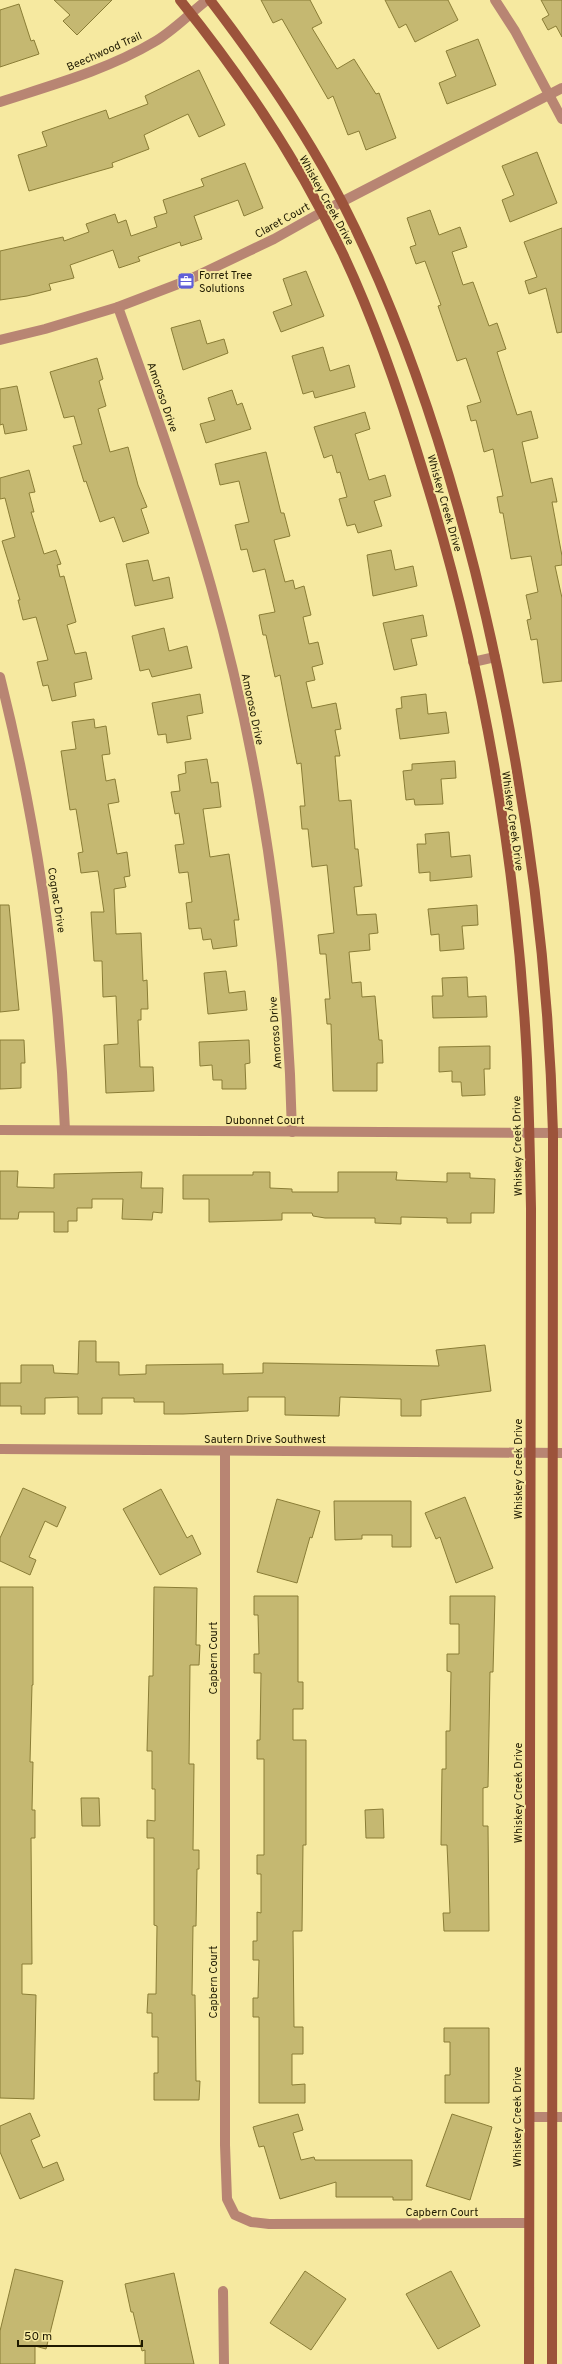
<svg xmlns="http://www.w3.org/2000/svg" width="562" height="2364" viewBox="0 0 562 2364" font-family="Overpass,sans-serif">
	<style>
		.building { fill: #c5b871; stroke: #8a7d36 }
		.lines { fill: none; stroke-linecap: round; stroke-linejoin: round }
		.lane { stroke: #b88573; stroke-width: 10 }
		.street { stroke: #b88573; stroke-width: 10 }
		.secondary { stroke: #9c533b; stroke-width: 10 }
		.labels { text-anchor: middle; stroke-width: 4; stroke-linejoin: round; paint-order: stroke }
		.street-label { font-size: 11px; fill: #1f1a00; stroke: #f6e9a0 }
		.poi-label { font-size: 11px; fill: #1f1a00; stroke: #f6e9a0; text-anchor: start }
	</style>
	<rect width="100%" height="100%" fill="#f6e9a0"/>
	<g class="building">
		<path d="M54,0H112L77,35L63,21L70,15Z"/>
		<path d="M261,0H310L322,23L312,28L337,69L354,59L376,94L379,93L396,138L366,150L359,131L348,135L333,96L328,99L282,19L273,23Z"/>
		<path d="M385,0H448L458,20L415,42L406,24L399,28Z"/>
		<path d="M541,0H562V37L556,26L548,30L542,19L549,15Z"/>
		<path d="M19,4L31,41L34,40L39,54L0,67V10Z"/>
		<path d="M478,39L496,85L447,104L439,83L456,76L446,51Z"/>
		<path d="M199,70L225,125L199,137L188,114L144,135L149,149L112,163L113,167L29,191L18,155L47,146L42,132L106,110L109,119L148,104L145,96Z"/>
		<path d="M537,152L557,203L510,222L502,200L514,195L502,166Z"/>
		<path d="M245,163L263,208L244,216L238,200L194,216L202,239L181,246L180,242L138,257L140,261L119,268L113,250L70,265L74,278L49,284L51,290L27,296L0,300V251L63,237L64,241L89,232L86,224L115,214L118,223L126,220L131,236L157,227L154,217L167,213L163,200L204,186L201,179Z"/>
		<path d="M430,210L439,235L460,227L467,247L452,252L463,285L473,282L489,326L497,323L506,349L497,352L517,415L531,411L538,438L522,442L531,483L552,478L557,502H552L562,556V565L555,566L562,598V681L543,683L537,639L531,640L527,620L531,619L526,595L538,592L531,556L511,559L503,513H500L497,497L503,496L493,449L484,452L476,420L471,421L467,406L481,402L466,358L457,361L438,306L441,305L425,261L416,264L410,247L416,245L407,218Z"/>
		<path d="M562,228V332L557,333L546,288L529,294L525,281L537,277L524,242Z"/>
		<path d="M306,271L324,316L281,332L273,312L292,305L283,279Z"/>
		<path d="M200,320L207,344L224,339L228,353L183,370L171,328Z"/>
		<path d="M323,347L330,371L349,365L355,387L315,398L313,391L303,394L292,356Z"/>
		<path d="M97,358L103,379L99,381L106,406L98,409L110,452L128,447L138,485L147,507L141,509L149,533L123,542L114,517L100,522L86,481L84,482L73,446L82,444L74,416L64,418L50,372Z"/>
		<path d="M17,386L27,430L5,434L3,424L0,425V389Z"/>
		<path d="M232,390L237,405L242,403L251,429L206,443L200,424L215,420L208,398Z"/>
		<path d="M365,412L370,429L355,434L369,480L385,475L391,496L374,501L382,526L358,533L355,524L347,526L339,499L347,497L340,472L337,473L332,455L324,458L314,427Z"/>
		<path d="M266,452L281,513H284L290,536L274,540L285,582L293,580L295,589L304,586L311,615L303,617L309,644L318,642L323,664L312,667L315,680L306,682L312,708L336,703L341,729L335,730L340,756H335L339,801L351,800L355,849H358L362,886L354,887L357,915L376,914L378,933L369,934L370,950L349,952L352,983L361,982L362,997L375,996L379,1040H382L383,1063H377V1091H333L331,1024H327L325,999H330L326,954H320L318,935L334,933L327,865L312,867L308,829H302L300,806H305L301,763L297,764L280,675L275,677L266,635H263L259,615L275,612L265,569L253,572L247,549L241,550L235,525L249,522L239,481L220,485L215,464Z"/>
		<path d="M29,470L35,492L29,493L34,512H31L44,554L56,550L61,564L57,565L60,577L64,576L76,622L67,625L75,654L86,652L92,679L74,683L76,696L52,701L48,685L43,686L37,662L48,660L36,617L23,620L18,600H20L2,541L15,537L5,498L0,499V478Z"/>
		<path d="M391,550L395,570L413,566L417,586L373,596L367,555Z"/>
		<path d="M148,560L153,581L169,577L173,598L135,606L126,564Z"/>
		<path d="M423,615L427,636L411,639L417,665L394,670L383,623Z"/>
		<path d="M164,628L169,651L187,646L192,668L152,677L149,669L140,671L132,636Z"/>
		<path d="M200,694L203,713L187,716L191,739L167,743L166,734L158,735L152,703Z"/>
		<path d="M426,694L428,714L446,712L449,733L400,739L396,709L402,708L401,697Z"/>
		<path d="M94,719L95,728L106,726L110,754L102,755L106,781L115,779L119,802L108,804L117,854L127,852L130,876L124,877L126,887L114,889L116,934L141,933L143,981L147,980L148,1009H141V1020H138L140,1067H153L154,1091L106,1093L104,1045L118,1044L116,996L103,997L102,961H94L91,912H104L98,871L81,873L78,853L83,852L76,809L70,810L61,751L76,749L72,722Z"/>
		<path d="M207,759L211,783L218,782L221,807L203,809L210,857L229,854L239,920H234L237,946L213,949L211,939L203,940L201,928L189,929L186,903L192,902L188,872L179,873L175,845L184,844L179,813L175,814L171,792L180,791L178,775L186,773L185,762Z"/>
		<path d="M455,761L456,778L441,779L443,804L415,805L414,799L406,800L403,771L412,770V764Z"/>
		<path d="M449,832L451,857L470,855L472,877L430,881V872L419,873L417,844H426L425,834Z"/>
		<path d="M0,905H9L19,1010L0,1012Z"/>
		<path d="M477,905L478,925L462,926L464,949L440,951L439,934L431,935L428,909Z"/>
		<path d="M226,971L229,993L245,991L247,1010L208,1014L204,973Z"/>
		<path d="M467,977L468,997L486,996L487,1017L433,1018L432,996H443L442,978Z"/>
		<path d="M0,1040H24L25,1063H21V1088L0,1089Z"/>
		<path d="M249,1040L250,1063L245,1064L246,1089H222V1080H213L212,1065L200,1066L199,1042Z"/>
		<path d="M490,1046V1069H484L485,1095L462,1096L461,1082H452V1071L439,1072V1047Z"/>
		<path d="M0,1171H18L17,1187L54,1188V1174L142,1172L141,1188H163L162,1213L153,1212L152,1220L122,1219L123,1199H92V1208H77V1221H68V1232H54V1212H19L18,1219H0Z"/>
		<path d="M253,1172H270V1188L292,1189V1192H338V1172H397L396,1180L447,1182V1173H470V1178L495,1179L494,1213H471V1223H447V1218L401,1217V1224L375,1223V1218H325L313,1216L312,1213H282V1220L209,1222V1199H183V1175H253Z"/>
		<path d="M79,1341H96V1362H119V1375L146,1374V1365L223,1364V1374L263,1373V1363L439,1366L436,1350L485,1345L491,1391L421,1400V1416H401V1399L340,1397L339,1416L285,1415V1397H248V1411L183,1414H164V1402H134V1398H102V1414H78V1397L45,1398V1414H21V1406H0V1383H21V1365H53L54,1373L78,1374Z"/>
		<path d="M23,1488L66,1507L57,1527L45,1521L29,1557L36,1560L30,1575L0,1561V1538Z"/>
		<path d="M161,1489L187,1538L192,1535L201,1554L160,1575L123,1509Z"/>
		<path d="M465,1497L493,1568L456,1583L440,1537L436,1539L425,1513Z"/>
		<path d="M277,1499L320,1511L312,1538L310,1537L297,1583L257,1572Z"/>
		<path d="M334,1501H411V1547H392V1535H362V1539L335,1540Z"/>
		<path d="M0,1587H33V1685H32L30,1762H33L32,1810H35V1838H31L32,1964H22V1994L36,1995L34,2099L0,2098Z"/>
		<path d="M154,1587L197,1588L196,1645H200L199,1665H190L189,1764H194L193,1850H199V1869H197L196,1926H193L192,1995H195L196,2081H200L199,2100H154V2073H158V2037H152V2013H147L148,1994H156L157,1926L154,1925V1838H147V1820L155,1821V1789H152V1751H147L149,1676H153Z"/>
		<path d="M254,1596H298V1682H303V1709H293V1740H306V1845H303L302,1931H293L294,2027H303V2054H292V2085L305,2084V2103H259V2017H253V1998H258L259,1960H253V1941H257V1912L261,1913V1874H257V1855H264V1759H257V1740H260L261,1673H254V1654H259L258,1615H254Z"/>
		<path d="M450,1596H495L493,1672H490L488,1787L483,1788V1826H488L489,1931H444L443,1913H450L447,1845H441L442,1769H446V1731H450L451,1672L447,1671V1654H459V1624H450Z"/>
		<path d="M81,1798H99L100,1826H82Z"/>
		<path d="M383,1809L384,1838H366L365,1810Z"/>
		<path d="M444,2028H489V2103H445V2075H450V2042H444Z"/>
		<path d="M30,2113L40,2136L31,2140L43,2168L57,2162L64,2180L20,2199L0,2152V2126Z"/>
		<path d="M298,2114L303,2130L293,2133L301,2160L314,2157L315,2160H412V2200H393V2197H336V2182L280,2199L264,2146L259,2147L253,2127Z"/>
		<path d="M452,2114L492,2127L470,2200L426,2186Z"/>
		<path d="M15,2269L63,2281L46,2349L35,2346V2364H0V2331Z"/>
		<path d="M305,2271L346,2299L311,2350L270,2323Z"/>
		<path d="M451,2271L480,2326L438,2349L406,2294Z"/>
		<path d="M174,2273L194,2364H145V2350L142,2351L133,2312H131L125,2284Z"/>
	</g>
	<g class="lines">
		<path class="lane" d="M473,662L495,657"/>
		<g class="street">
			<path d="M495,0L515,31L562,119"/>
			<path d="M0,102C52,85 107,70 154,42C173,31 189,14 207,0"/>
			<path d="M118,307C151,399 184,491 211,586C261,763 288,948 292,1132"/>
			<path d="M0,340L45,329L118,307L186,281L274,239L322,212L562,88"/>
			<path d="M0,677C38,828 59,974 65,1130"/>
			<path d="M0,1130L562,1133"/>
			<path d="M0,1449L562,1453"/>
			<path d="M225,1451V2145L227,2199L235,2215L251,2222L269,2224L529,2223"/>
			<path d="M530,2117H562"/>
			<path d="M223,2291L224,2364"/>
		</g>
		<g class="secondary">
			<path d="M180,0C243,78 300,164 343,254C376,324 401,398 423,471C482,661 517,861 527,1060C529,1109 530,1158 531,1208L529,2364"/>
			<path d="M210,0C259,64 305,131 342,202C402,319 443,445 475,571C521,756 548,943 553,1133L552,2364"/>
		</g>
	</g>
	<defs>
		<g id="office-square" transform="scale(0.9)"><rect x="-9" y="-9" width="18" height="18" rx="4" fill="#605fd7" stroke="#f6e9a0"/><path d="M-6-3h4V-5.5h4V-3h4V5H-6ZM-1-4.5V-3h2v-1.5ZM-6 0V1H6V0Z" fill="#fff"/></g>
	</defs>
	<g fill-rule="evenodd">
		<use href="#office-square" x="186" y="281"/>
	</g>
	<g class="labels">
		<g class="street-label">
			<text transform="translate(104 51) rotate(-24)" y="4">Beechwood Trail</text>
			<text transform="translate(327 200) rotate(61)" y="4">Whiskey Creek Drive</text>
			<text transform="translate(282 220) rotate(-29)" y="4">Claret Court</text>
			<text transform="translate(163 397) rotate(71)" y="4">Amoroso Drive</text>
			<text transform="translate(445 503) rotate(74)" y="4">Whiskey Creek Drive</text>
			<text transform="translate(253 709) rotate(78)" y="4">Amoroso Drive</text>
			<text transform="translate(513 821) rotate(82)" y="4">Whiskey Creek Drive</text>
			<text transform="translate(57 900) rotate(81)" y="4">Cognac Drive</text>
			<text transform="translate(275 1033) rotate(-94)" y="4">Amoroso Drive</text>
			<text x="265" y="1124">Dubonnet Court</text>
			<text transform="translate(517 1146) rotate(-91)" y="4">Whiskey Creek Drive</text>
			<text x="265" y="1443">Sautern Drive Southwest</text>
			<text transform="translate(518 1469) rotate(-90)" y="4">Whiskey Creek Drive</text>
			<text transform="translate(213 1658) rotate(-90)" y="4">Capbern Court</text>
			<text transform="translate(518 1793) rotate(-90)" y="4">Whiskey Creek Drive</text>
			<text transform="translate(213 1982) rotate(-90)" y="4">Capbern Court</text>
			<text transform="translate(517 2117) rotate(-90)" y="4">Whiskey Creek Drive</text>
			<text x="442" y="2216">Capbern Court</text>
		</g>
		<g class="poi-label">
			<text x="199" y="279">Forret Tree<tspan x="199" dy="13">Solutions</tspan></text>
		</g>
	</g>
	<path d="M18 2340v6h124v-6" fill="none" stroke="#1f1a00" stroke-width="2"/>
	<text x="24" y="2340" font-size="12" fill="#1f1a00" stroke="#f6e9a0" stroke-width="3" paint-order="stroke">50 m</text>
</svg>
